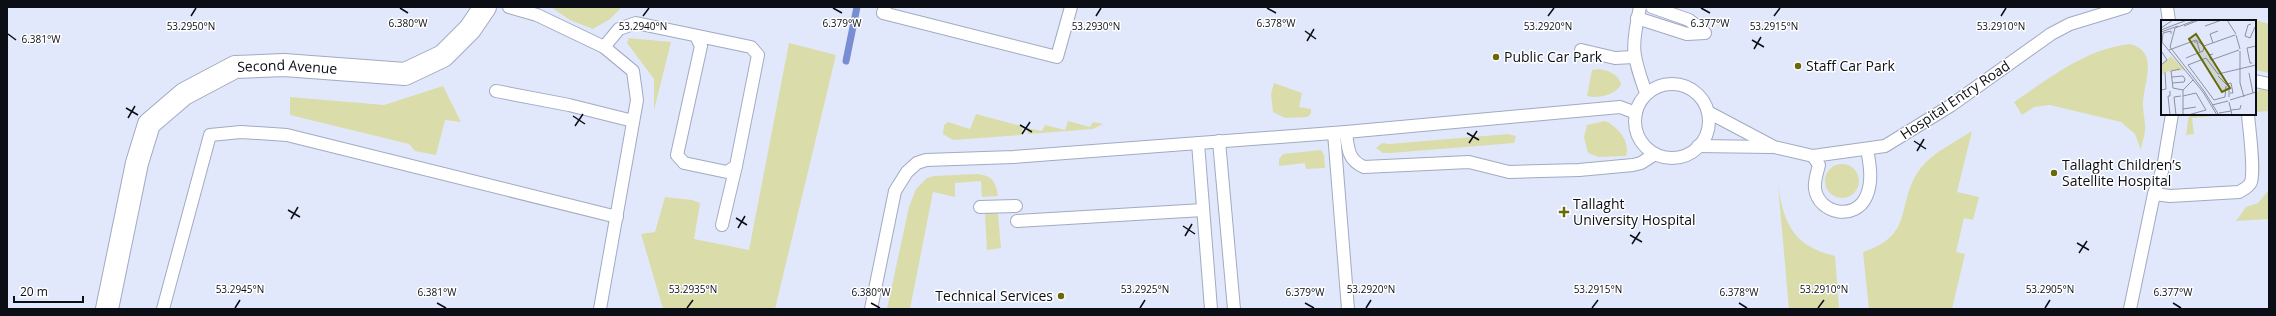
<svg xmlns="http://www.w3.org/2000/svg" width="2276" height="316" viewBox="0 0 2276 316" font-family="'Open Sans',sans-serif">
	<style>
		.green { fill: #dadda9 }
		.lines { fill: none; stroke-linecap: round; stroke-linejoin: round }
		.stream { stroke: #798ed2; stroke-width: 7 }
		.lane-casing { stroke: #a2aac1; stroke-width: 14 }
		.street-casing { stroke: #a2aac1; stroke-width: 24 }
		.lane { stroke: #fff; stroke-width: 12 }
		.street { stroke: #fff; stroke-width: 22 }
		.ticks { fill: none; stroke: #0b0e15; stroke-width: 1.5 }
		.poi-dot { fill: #686a09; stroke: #fff; stroke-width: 1.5 }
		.labels { text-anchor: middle; stroke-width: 3; stroke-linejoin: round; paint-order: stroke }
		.poi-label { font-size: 14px; fill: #0b0e15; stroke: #fff; text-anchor: start }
		.street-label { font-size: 14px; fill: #0b0e15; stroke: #fff }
		.inset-road { fill: none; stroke: #8b91a0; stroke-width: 1 }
		.view { fill: #686a09; fill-opacity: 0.15; stroke: #686a09; stroke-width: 2 }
		.inset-edge { fill: none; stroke: #0b0e15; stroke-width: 2 }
		.ticks-label { font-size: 10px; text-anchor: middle; fill: #0b0e15; stroke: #fff; stroke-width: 3; stroke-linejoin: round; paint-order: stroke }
	</style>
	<rect width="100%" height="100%" fill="#e1e8fc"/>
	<g class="green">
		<path d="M551,7H622L610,19L593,29L570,20Z"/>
		<path d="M2252,19L2269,24V73L2255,70V21H2190Z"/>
		<path d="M629,38L671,42L654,110V79L627,43Z"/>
		<path d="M789,43L836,55L775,309H663L641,234L655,232L665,197L692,200L700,203L694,239L749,250Z"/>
		<path d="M2130,44C2161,52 2142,85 2143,106C2143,113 2145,119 2145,125C2146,133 2142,142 2141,150L2135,134L2121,122L2050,105L2034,107L2022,115L2014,102C2050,78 2085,49 2130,44Z"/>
		<path d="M1592,70C1603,67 1620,74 1621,85C1615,95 1597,99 1587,96Z"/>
		<path d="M1274,83L1302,93L1299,107L1311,109V113L1308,117L1285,118L1273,112L1271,94Z"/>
		<path d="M443,86L461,122L445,120L436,155L415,151L409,144L290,115V97L384,105Z"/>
		<path d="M2260,89L2269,91V111L2257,112L2255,94Z"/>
		<path d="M976,114L1017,125L1022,126L1023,133L1021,135L953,140L943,134L944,125L948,122L970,129Z"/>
		<path d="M2189,114H2237L2192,118L2194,134L2186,135Z"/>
		<path d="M1068,121L1090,127L1093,122L1103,124L1093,129L1028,134L1027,128L1042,131L1045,125L1065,130Z"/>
		<path d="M1605,121C1617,126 1631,142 1626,156L1599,157L1588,153L1584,137L1587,125Z"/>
		<path d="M1972,131L1957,192L1979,197L1973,220L1964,218L1956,252L1965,254L1952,309H1869L1863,252C1916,235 1895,203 1920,169C1932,153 1955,142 1972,131Z"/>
		<path d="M1508,134L1516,136L1514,143L1391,153H1383L1376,148L1382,143L1389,144Z"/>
		<path d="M1321,150L1324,155L1325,168L1306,169L1305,163L1279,166V159L1283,154Z"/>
		<circle cx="1842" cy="181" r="17"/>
		<path d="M977,174C992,175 996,182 998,196L982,197L981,181L955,183V197L933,192L910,309H887L909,207L916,189L927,178L934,176Z"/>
		<path d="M1778,185C1784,225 1794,246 1835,256L1839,309H1789Z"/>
		<path d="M2269,190V219L2236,221L2246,207L2258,203Z"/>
		<path d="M987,212L998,214L1001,248L987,250L985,215Z"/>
	</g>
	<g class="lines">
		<path class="stream" d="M846,61L857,7"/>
		<g class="lane-casing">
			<g id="lane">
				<path d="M509,7L537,15L604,47L633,71L637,100L600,309"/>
				<path d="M885,7L883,13L1057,57L1071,7"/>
				<path d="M1640,7C1631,48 1632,54 1646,93"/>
				<path d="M2167,7L2169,21"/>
				<path d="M1637,18L1687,34L1705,33L1689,20L1652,7"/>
				<path d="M604,47L619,29L636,23L751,47L758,55L736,166L727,172L684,163L677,155L701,46L696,36"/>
				<path d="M1581,50L1615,58L1634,57"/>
				<path d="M2255,81L2269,84"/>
				<circle cx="1672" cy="121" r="37"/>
				<path d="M496,91L569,105L633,121"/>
				<path d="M1708,112L1774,147L1813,156L1885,146L1950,106L2051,34L2070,24L2126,7"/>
				<path d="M1346,132C1348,149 1348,160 1364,167L1469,162L1509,172L1579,170L1633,165L1641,163L1655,154"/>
				<path d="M1334,133L1348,309"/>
				<path d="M1219,141L1234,309"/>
				<path d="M1198,143L1211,309"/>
				<path d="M1698,146L1771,147"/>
				<path d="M1813,156L1819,165C1817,173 1814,181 1815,189C1819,214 1855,221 1866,197C1873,182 1870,165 1867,149"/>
				<path d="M2154,194L2170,196L2239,192C2244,189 2249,187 2251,182C2255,169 2249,129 2248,114"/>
				<path d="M980,207L1016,206"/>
				<path d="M1017,221L1203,210"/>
				<path d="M722,225L736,166"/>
				<path d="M163,309L210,135L241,132L287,135L617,217"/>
				<path d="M871,309L895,191L907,172L917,163L926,160L1013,157L1346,132L1620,107L1636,113"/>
				<path d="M2130,309L2154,194L2163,168L2172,114"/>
			</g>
		</g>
		<g class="street-casing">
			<g id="street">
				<path id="s1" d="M107,309L137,163L149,124L184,94L235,67L284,65L405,74L443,56L470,29L485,7"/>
			</g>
		</g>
		<use href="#lane" class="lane"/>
		<use href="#street" class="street"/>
	</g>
	<path class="ticks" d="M400,8L408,13M833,8L842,13M1267,8L1276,13M1701,8L1710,13M191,16L196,8M643,16L649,8M1096,16L1101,8M1548,16L1554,8M1774,16L1780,8M2001,16L2006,8M1305,31L1316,39M8,34L16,40M1752,40L1764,47M1307,41L1314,29M1754,49L1761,37M126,108L138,115M573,116L585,124M128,118L135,106M1020,125L1032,132M575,126L583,114M1467,133L1479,140M1022,134L1030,122M1914,141L1926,149M1469,143L1477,131M1917,151L1924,139M288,210L300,217M736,218L747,225M291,219L298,207M1183,226L1195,234M738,228L745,216M1630,235L1642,242M1185,236L1192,224M2077,243L2089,250M1632,244L1640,232M2079,253L2087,241M437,303L446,308M871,303L880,308M1305,303L1314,308M1739,303L1747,308M2173,303L2181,308M235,308L240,300M687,308L693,300M1140,308L1145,300M1366,308L1371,300M1592,308L1598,300M1818,308L1824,300M2045,308L2050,300"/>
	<g class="poi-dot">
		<circle cx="1496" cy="57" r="4"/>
		<circle cx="1798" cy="66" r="4"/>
		<circle cx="2054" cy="173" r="4"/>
		<path d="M1562 206h4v4h4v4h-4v4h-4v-4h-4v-4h4z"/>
		<circle cx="1061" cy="296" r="4"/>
	</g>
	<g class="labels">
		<g class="poi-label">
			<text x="1504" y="62">Public Car Park</text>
			<text x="1806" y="71">Staff Car Park</text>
			<text x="2062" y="170">Tallaght Children’s<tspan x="2062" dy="16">Satellite Hospital</tspan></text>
			<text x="1573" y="209">Tallaght<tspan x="1573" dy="16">University Hospital</tspan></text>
			<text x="1053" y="301" text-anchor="end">Technical Services</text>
		</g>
		<g class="street-label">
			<text dy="5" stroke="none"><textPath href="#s1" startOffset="346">Second Avenue</textPath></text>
			<text transform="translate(1955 100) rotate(-34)" y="5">Hospital Entry Road</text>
		</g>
	</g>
	<g transform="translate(2161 20)">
		<rect width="95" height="95" fill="#e1e8fc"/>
		<path d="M10,36L24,50L3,52L0,57V45Z" fill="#dadda9"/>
		<path class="inset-road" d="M35,0L14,8L9,27L43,71L58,95M66,0L75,14M90,4L87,5L84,16L89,18L94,7M23,6L38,0M44,6L61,0M0,8L12,0M0,10L26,0M0,12L17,6M75,15L79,29M0,21L42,72L56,95M33,22H36L39,32M1,23L2,13L10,11V14M52,23L49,14L57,11M8,30L35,20L43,26L74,15M79,31V63L83,77M52,34L48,35L50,40L78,30M25,38L42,31L43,26M91,43H89L86,28L95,26M0,45L6,40L1,32M19,49L10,51L12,68L22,70M88,53L92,73M57,54L45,38L27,45L53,80L64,77L65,66M57,54L95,45M57,56L68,67V77M11,57L22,56L24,59L23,62L11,63M66,64L70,63L72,73H69M0,70L5,69L4,52M22,76L35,73L45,90L27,95M69,80L95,72M68,82L71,95M51,85L67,81M22,89L35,87M70,90L79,89L80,85M58,93L70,91M9,95L7,76H9V71M15,95L13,77L20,76M22,95V70L32,60"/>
		<path class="view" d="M35,14L69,68L61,72L28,19Z"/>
		<rect width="95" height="95" class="inset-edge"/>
	</g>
	<g class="ticks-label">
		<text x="408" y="27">6.380°W</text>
		<text x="842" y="27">6.379°W</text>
		<text x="1276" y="27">6.378°W</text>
		<text x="1710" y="27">6.377°W</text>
		<text x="191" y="30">53.2950°N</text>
		<text x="643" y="30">53.2940°N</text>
		<text x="1096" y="30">53.2930°N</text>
		<text x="1548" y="30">53.2920°N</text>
		<text x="1774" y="30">53.2915°N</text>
		<text x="2001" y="30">53.2910°N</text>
		<text x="41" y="43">6.381°W</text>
		<text x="240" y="293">53.2945°N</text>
		<text x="693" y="293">53.2935°N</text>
		<text x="1145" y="293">53.2925°N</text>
		<text x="1371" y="293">53.2920°N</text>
		<text x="1598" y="293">53.2915°N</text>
		<text x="1824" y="293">53.2910°N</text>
		<text x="2050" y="293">53.2905°N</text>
		<text x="437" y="296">6.381°W</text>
		<text x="871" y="296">6.380°W</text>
		<text x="1305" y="296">6.379°W</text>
		<text x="1739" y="296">6.378°W</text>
		<text x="2173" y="296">6.377°W</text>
	</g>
	<rect width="2276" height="316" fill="none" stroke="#0b0e15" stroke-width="16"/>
	<path d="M14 296v6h69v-6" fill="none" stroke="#0b0e15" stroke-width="2"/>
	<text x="20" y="296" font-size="12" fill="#0b0e15" stroke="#ffffff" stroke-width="3" paint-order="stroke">20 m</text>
</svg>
